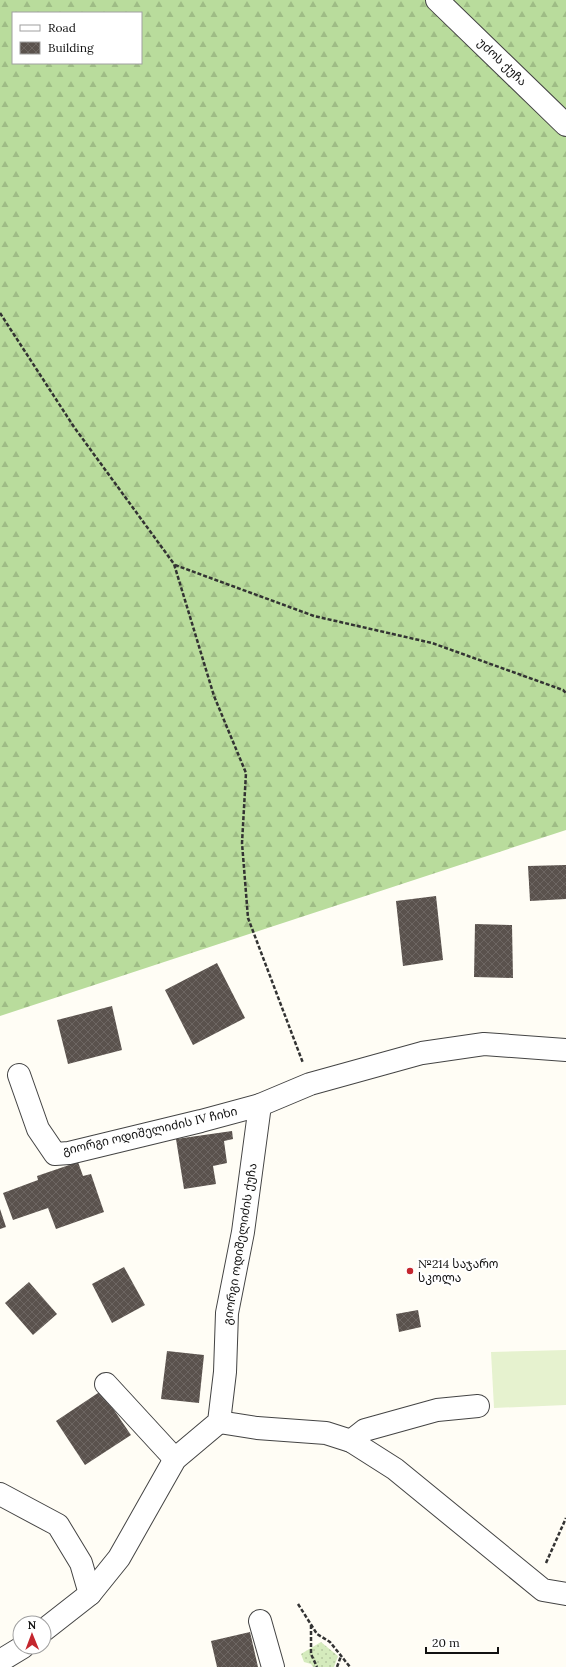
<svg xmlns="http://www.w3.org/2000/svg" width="566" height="1667" viewBox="0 0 566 1667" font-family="Lora,'Noto Sans Georgian',serif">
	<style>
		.forest { fill: url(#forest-firs); fill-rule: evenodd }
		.park { fill: url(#park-dots) }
		.pitch { fill: #e6f2cf }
		.building { fill: url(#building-cross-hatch) }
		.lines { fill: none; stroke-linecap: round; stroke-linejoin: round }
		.minor-casing { stroke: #444; stroke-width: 24 }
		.path { stroke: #333; stroke-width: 2.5; stroke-dasharray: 4 2; stroke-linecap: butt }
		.minor { stroke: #fff; stroke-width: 22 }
		.poi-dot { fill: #c4262e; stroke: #fff; stroke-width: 1.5 }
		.labels { text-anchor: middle; stroke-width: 4; stroke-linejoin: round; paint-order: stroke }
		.street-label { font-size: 12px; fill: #111; stroke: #fff }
		.poi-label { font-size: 12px; fill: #111; stroke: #fff; text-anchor: start }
	</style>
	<defs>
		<pattern id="forest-firs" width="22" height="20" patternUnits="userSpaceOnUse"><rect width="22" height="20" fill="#b9dc9c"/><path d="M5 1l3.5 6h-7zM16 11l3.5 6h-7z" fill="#9ebc85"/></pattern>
		<pattern id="park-dots" width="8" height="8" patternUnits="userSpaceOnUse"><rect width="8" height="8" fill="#d5ebbd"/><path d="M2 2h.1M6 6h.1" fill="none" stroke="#b6c8a1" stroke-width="1.8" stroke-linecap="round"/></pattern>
		<pattern id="building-cross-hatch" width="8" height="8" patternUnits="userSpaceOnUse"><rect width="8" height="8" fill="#5a524d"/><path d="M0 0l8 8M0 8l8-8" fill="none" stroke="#6d6662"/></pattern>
	</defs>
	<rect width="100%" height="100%" fill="#fffdf5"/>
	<path class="forest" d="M0,0H566V830L0,1016ZM13,13H141V63H13Z"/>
	<path class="park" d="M321,1642L338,1656L334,1667H313L311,1664L304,1662L301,1654Z"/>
	<path class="pitch" d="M566,1350V1405L494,1408L491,1352Z"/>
	<g class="building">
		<path d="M566,865V899L530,901L528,866Z"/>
		<path d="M436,896L443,960L403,966L396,901Z"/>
		<path d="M475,924L512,925L513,978L474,977Z"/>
		<path d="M217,963L245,1018L193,1045L165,990Z"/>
		<path d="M112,1006L122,1050L68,1064L57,1020Z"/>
		<path d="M232,1131L233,1139L224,1141L227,1163L213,1166L216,1184L184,1189L176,1139Z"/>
		<path d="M78,1162L83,1176L91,1174L104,1212L56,1229L48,1208L13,1220L3,1193L38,1180L37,1176Z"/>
		<path d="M0,1209L6,1227L0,1229Z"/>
		<path d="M124,1267L145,1305L112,1323L92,1284Z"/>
		<path d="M29,1282L57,1314L33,1335L5,1303Z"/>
		<path d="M418,1310L421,1327L399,1332L396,1314Z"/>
		<path d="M167,1351L204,1355L199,1403L161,1399Z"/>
		<path d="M101,1391L131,1435L85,1465L56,1421Z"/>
		<path d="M250,1632L258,1667H217L211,1641Z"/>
	</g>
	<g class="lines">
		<g class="minor-casing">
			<g id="minor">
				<path d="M437,0L566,125"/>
				<path d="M19,1075L38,1129L55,1154L69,1153L201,1121L260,1105"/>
				<path d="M106,1384L175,1459"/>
				<path d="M219,1422L257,1428L326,1433L351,1441L395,1469L543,1590L566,1594"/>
				<path d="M351,1441L365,1430L437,1410L478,1406"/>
				<path d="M0,1494L58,1525L81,1563L90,1594"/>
				<path d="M260,1621L273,1667"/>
				<path d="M44,1630L90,1594L119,1558L175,1459L219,1422L225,1372L227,1313L243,1232L260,1105L310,1084L422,1053L484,1044L566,1050"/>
				<path d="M0,1661L23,1647"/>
			</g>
		</g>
		<g class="path">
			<path d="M0,313L74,427L174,564L214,696L246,773L242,843L248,918L303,1063"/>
			<path d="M175,565L314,616L432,643L563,690L566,693"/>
			<path d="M546,1563L566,1518"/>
			<path d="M298,1604L317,1634L330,1642L350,1667"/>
			<path d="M311,1625V1654L317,1667"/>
			<path d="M337,1667L341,1656"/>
		</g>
		<use href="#minor" class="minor"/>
	</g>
	<circle class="poi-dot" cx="410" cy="1271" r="4"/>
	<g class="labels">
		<g class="street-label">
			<text transform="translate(502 62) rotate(44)" y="4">უძოს ქუჩა</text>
			<text transform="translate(150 1131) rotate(-13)" y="4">გიორგი ოდიშელიძის IV ჩიხი</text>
			<text transform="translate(240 1244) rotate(-81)" y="4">გიორგი ოდიშელიძის ქუჩა</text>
		</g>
		<g class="poi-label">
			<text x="418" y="1268">№214 საჯარო<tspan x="418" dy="14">სკოლა</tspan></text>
		</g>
	</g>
	<rect x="12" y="12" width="130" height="52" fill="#ffffff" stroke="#a0a0a0"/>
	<rect x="20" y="25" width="20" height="6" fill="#ffffff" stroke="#a0a0a0"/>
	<text x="48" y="32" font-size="12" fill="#111111">Road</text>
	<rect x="20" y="42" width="20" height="12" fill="url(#building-cross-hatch)" stroke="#a0a0a0"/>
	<text x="48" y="52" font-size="12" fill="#111111">Building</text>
	<g transform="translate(32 1635) rotate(359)"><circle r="19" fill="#ffffff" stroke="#a0a0a0"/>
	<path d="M0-3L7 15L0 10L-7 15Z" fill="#c4262e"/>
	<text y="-6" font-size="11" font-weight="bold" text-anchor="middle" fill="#111111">N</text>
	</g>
	<path d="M426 1647v6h72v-6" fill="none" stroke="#111111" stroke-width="2"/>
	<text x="432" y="1647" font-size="12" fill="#111111" stroke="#ffffff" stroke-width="3" paint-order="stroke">20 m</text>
</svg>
